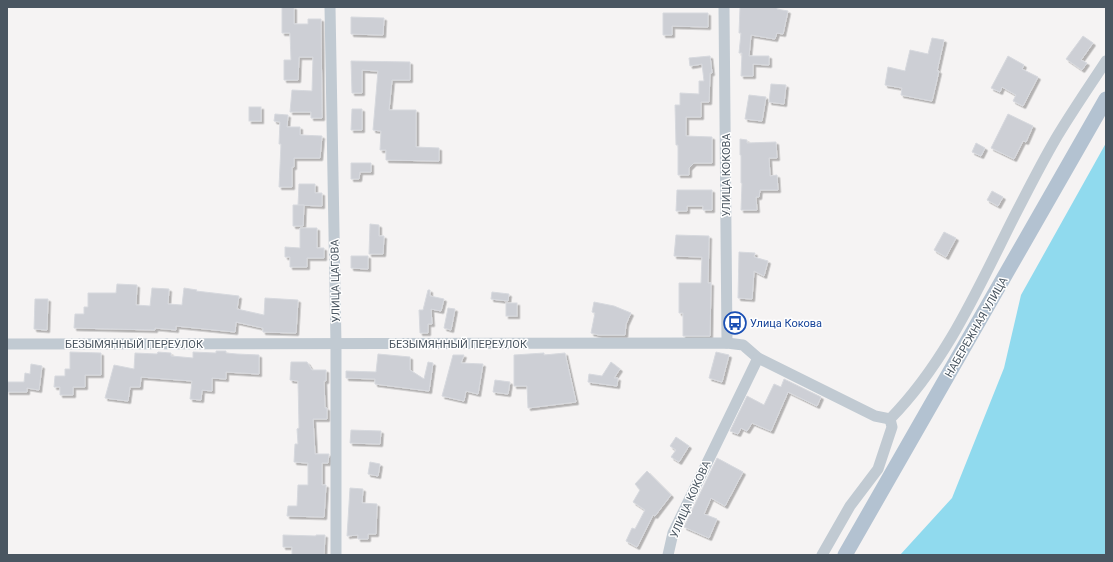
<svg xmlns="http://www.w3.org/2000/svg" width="1113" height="562" viewBox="0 0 1113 562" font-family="Roboto,sans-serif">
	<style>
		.water { fill: #90daee }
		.building { fill: #cdcfd5; stroke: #d7d9de; filter: url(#shadow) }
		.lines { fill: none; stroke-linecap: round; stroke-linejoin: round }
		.minor { stroke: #c1cad2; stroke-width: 11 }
		.major { stroke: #b3c2d1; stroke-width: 15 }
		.labels { text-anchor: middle; stroke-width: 3; stroke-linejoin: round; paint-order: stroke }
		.street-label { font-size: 11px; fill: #4a5661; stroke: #fff }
		.transit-label { font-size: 11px; fill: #164399; stroke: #fff; text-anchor: start }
	</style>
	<defs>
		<filter id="shadow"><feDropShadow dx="2.5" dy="2.5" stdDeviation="0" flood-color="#0004"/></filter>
	</defs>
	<rect width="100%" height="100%" fill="#f5f3f3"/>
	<path class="water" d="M1106,143V555H900L952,498L1004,368L1021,295Z"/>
	<g class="building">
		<path d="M282,7H294V24H308V19H321L322,118H311V112H290L292,90L312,91L313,57H299L298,80H284V60H291L290,33H282Z"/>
		<path d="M740,7H777V9L788,11L783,34L777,33L775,39L751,35L749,56H769V65L753,64V76H741L742,53H739L741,33H739Z"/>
		<path d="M663,13H708V27L672,26V35H663Z"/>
		<path d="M351,17L384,18L383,35L351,34Z"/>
		<path d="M1083,36L1093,43L1081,60L1087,63L1082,70L1066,59Z"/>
		<path d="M932,38L944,40L937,71H939L932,101L901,95L902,88L885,85L888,67L905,71L910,50L928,54Z"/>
		<path d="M710,56L712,73H710L709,102H701V117H686V136L712,137V163H694L689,168V175H678V145H676L675,105H680V93L699,94V81H704L702,64L690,66L689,58Z"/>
		<path d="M1008,56L1024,65L1022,69L1038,77L1023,106L1013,101L1016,95L1002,87L1000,92L991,88Z"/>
		<path d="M351,61L410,62V80H392L389,110H416V147L439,148V161L386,160V150H380L381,131L373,130L378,71L362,70V93H352Z"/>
		<path d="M771,84L786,85L784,104L769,102Z"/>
		<path d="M749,95L766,97L762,121L745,119Z"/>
		<rect x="249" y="107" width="12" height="14"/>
		<path d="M352,109H362V130H351Z"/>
		<path d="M275,114L288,115L287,127H300V135L322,136L320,158H294V167H292V187H279L281,144H279L280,122L274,121Z"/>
		<path d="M1008,114L1033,126L1026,142L1023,141L1014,159L991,148Z"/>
		<path d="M740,139L747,140V143L776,142L777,158H769L770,176L777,175L778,190H760L759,197H756L757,210H741L742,183H741V155H740Z"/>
		<path d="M976,143L985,148L981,156L972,152Z"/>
		<path d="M351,163H371V172H360L359,179H351Z"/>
		<path d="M299,184H315V193H322V206L298,205Z"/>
		<path d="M677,190H712V210H703V206H687V211H676Z"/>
		<path d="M992,191L1003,197L998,206L987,200Z"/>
		<path d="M293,205H304L303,226H293Z"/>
		<path d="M370,224L379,225V236H384L383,254H369Z"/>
		<path d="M300,228H317V248H324V258H307V267H290V257H285V247L300,248Z"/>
		<path d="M944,232L956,238L946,257L934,250Z"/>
		<path d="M676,235L709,236L708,283H711L710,336H683V313H679V283H701L702,257L674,256Z"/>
		<path d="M739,252L755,253L754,257L768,261L764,276L754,271L752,299L738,298Z"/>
		<path d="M351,256H368V269L351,268Z"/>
		<path d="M117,284L137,285L136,305L150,306L152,288L169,289L168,304L182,305L184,288L197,290L196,291L239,296L237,309L264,315L265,298L298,300L296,333L263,332V328L236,322L235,332L176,326V330L155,328V330L74,328L75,314H84V307H88V293H116Z"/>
		<path d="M428,290H430V296L444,299L441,311L431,309L432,324H428V333H420L419,310H423Z"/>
		<path d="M492,292L509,294L508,301L491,299Z"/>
		<path d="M35,299H48L47,330L34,329Z"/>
		<path d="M594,302L614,306L631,313L626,324L625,335H599L591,333L595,313L592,312Z"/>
		<rect x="506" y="303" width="11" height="13"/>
		<path d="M448,308L455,309L451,330L444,328Z"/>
		<path d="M216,351H226V353L237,354L259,355V374L226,372V379L212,378V391L202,390L201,400L190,399L192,381L141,377L140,387H130L128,401L105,398L114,365L134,369L135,353L157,354L158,352L171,353V356L193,358V352L216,353Z"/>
		<path d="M70,352L101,353V375H85V387H73V395H60V387H54L55,376H65V369H70Z"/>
		<path d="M716,352L729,355L722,382L709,378Z"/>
		<path d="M544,353V355L565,353L576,402L528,408L527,386H514V355Z"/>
		<path d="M378,354L410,357V370L424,379L428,362L433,363L429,391L375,384V379L346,378V371L376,372Z"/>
		<path d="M453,355H464L461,363L483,364L478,394L466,391L464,401L442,396Z"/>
		<path d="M291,362H307L312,370H326V381H324L325,408H327V419H313L315,454H329L328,463H322V485H326L324,517L287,516L288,506H297L298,485H308V463L294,462L295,444H298L297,429L299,428L298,381L290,380Z"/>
		<path d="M611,362L620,369L614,378H618L617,386L588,382L589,374L602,376Z"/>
		<path d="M31,364L42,366L39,390L27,388V392H7V382H24L25,373L30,374Z"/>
		<path d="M784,379L821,397L817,406L788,392L771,431L752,423L747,431L741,428L738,434L730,431L747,396L764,405L774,384L781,387Z"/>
		<path d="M495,380L510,382L508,394L493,392Z"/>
		<path d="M351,430L381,431L380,444L350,443Z"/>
		<path d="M676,437L689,446L679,462L671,457L676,450L670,446Z"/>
		<path d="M717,458L743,472L725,506L711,498L704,514L717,519L709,538L684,527Z"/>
		<path d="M370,462L380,464L378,476L368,474Z"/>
		<path d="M647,471L671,495L655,516L653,515L637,547L626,541L632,528L635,529L645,510L633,502L640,490L635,484Z"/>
		<path d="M350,488L363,489L362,503L377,504L376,534H368V539H358V535L347,536Z"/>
		<path d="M283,535L316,536V535H325L324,555H292V547H283Z"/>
	</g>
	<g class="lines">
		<g class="minor">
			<path d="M330,7L336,344V555"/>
			<path d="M724,7L727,343"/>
			<path d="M7,344L727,343L743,345L758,358L875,416L890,419"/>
			<path d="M668,555L673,533L758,358"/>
			<path d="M822,555L850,506L878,469L892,427L890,419C947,361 979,286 1015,215C1028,190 1041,164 1055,140C1071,113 1089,87 1106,61"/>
		</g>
		<path class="major" d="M845,555L1106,99"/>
	</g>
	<defs>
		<g id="bus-ring" transform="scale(1.15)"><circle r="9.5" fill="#fff" stroke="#1a4fb4" stroke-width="1.5"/><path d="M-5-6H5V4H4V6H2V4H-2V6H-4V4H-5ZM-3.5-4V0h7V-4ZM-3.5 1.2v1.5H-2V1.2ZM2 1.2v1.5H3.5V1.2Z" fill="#1a4fb4"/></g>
	</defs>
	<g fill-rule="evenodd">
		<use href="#bus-ring" x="735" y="323"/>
	</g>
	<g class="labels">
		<g class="street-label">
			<text transform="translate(726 175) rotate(-90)" y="4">УЛИЦА КОКОВА</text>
			<text transform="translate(335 281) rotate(-91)" y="4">УЛИЦА ЦАГОВА</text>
			<text transform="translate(976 327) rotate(-60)" y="4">НАБЕРЕЖНАЯ УЛИЦА</text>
			<text x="134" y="348">БЕЗЫМЯННЫЙ ПЕРЕУЛОК</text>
			<text x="458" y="348">БЕЗЫМЯННЫЙ ПЕРЕУЛОК</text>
			<text transform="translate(690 499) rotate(-66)" y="4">УЛИЦА КОКОВА</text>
		</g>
		<g class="transit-label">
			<text x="750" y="327">Улица Кокова</text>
		</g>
	</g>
	<rect width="1113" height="562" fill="none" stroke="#4a5661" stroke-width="16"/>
</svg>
